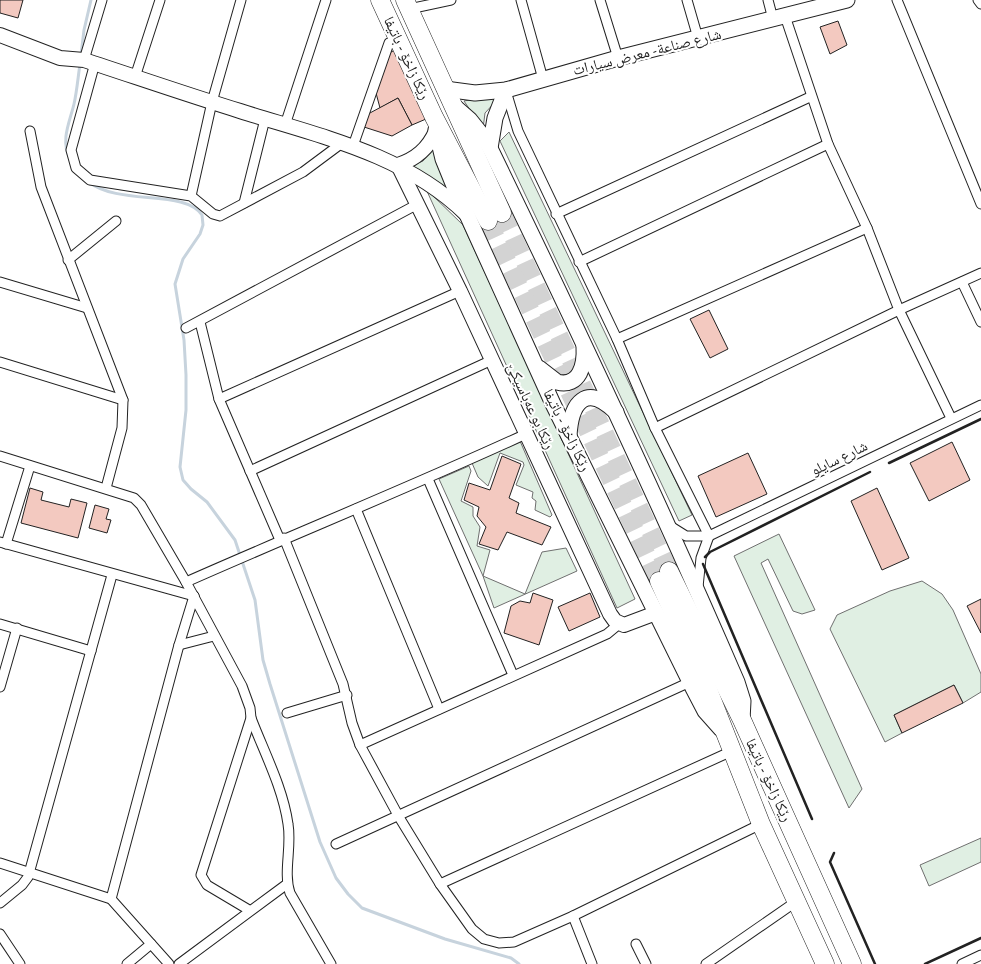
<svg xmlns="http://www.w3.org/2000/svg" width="981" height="964" viewBox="0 0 981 964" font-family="'Crimson Pro','Noto Naskh Arabic',serif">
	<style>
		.green { fill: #e0efe3; stroke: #6f6f6f }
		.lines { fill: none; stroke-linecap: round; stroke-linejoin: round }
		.stream { stroke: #c7d3dd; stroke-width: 3 }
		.building { fill: #f3c9c0; stroke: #222 }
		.highway-tunnel { stroke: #d3d3d3; stroke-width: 18; stroke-dasharray: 18 9; stroke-linecap: butt }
		.street-casing { stroke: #222; stroke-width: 11 }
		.secondary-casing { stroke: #222; stroke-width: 16 }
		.primary-casing { stroke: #222; stroke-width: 17 }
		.highway-casing { stroke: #222; stroke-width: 19 }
		.street { stroke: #fff; stroke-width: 9 }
		.secondary { stroke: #fff; stroke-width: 14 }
		.primary { stroke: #fff; stroke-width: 15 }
		.highway { stroke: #fff; stroke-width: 18 }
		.wall { stroke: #222; stroke-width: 2.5 }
		.labels { text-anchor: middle; stroke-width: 4; stroke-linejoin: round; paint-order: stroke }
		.street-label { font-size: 15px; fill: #222; stroke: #fff }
	</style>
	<rect width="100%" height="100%" fill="#fff"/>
	<g class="green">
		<path d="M492,96L496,101L485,113L483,129L464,101Z"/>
		<path d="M509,132L692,515L679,521L500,141Z"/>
		<path d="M435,145L451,191L410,166L423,161Z"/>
		<path d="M426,189L463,225L635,599L617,608Z"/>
		<path d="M520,441L552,515L550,517L535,510L536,501L532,498L533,492L516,485L524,465L523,462L500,453L488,486L478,477L472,463Z"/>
		<path d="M469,466L471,471L461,501L473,507V516L480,527L477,546L490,550L483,576L525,594L542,552L566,548L577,571L494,608L483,576L439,479Z"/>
		<path d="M779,534L815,610L802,614L793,611L768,559L761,563L862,789L849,808L734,556Z"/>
		<path d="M922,581L942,594L953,610L981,674V692L963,703L954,685L894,715L902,733L885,742L830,629L837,615L890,591Z"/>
		<path d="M981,838V862L929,886L920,865Z"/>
	</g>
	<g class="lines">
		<g class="stream">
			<path d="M81,55L84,30L91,0"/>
			<path d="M70,158C60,141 70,121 74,104C77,91 78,77 80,64"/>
			<path d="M89,182C119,206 185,189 202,215L203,225L200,234L183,259L175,284L184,340L186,375V410L180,467L183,480L191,489L207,502L235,540L255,600L263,660L270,684L320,842L336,878L348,894L362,908L445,939L511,958L519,964"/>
		</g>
	</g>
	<g class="building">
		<path d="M0,0H23L18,18L0,13Z"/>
		<path d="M838,21L847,45L830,54L820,27Z"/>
		<path d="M395,50L426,119L412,125L398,98L380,108L376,93L389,53Z"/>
		<path d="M398,98L412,125L392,136L364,127L368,114Z"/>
		<path d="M709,310L728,349L710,358L690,319Z"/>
		<path d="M952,442L970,480L929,501L910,463Z"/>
		<path d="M748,453L767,494L716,517L698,476Z"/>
		<path d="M502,456L521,464L509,498L519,503L516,513L551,527L542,545L507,532L498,550L479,544L486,527L477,516L479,507L464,500L469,483L490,490Z"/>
		<path d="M30,488L43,492L41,500L69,507L71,499L87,503L78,538L21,523Z"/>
		<path d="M877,488L909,558L882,570L851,501Z"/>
		<path d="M95,505L109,509L106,519L111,520L107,533L89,528Z"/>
		<path d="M533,593L553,600L539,645L504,633L511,606L520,601L530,603Z"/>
		<path d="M590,593L600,617L569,631L558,607Z"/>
		<path d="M981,599V633L967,606Z"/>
		<path d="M954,685L963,703L902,733L894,715Z"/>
	</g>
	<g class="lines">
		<g class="highway-tunnel">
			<path d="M502,213L669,571"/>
			<path d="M488,221L659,581"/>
		</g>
		<g class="street-casing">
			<g id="street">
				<path d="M521,0L543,79"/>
				<path d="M600,0L618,58"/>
				<path d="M687,0L698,38"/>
				<path d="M768,0L773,19"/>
				<path d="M897,0L981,204"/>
				<path d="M978,0L981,4"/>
				<path d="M409,9L451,0"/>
				<path d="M84,60L102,0"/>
				<path d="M95,63L71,150L76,168L90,180L191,196L213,214L220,216L303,172L342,143"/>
				<path d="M135,77L160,0"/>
				<path d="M506,91L518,131L617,339L655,428L709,536"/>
				<path d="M285,125L326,0"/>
				<path d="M30,131L41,187L123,400L122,428L106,488"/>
				<path d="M353,146L389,43L401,44"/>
				<path d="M191,196L212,102L241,0"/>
				<path d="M244,203L265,119"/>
				<path d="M556,214L810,97"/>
				<path d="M68,260L116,221"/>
				<path d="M579,262L828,144"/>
				<path d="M0,282L87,308"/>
				<path d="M962,282L981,322"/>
				<path d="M200,322L219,399L280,540"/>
				<path d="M186,328L416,205"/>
				<path d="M617,339L867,228"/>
				<path d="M0,362L123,400"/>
				<path d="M219,399L460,291"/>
				<path d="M951,418L899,310L981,273"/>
				<path d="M655,428L899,310L867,228L828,144L785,16"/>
				<path d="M0,456L134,498L141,505L186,582L242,686L250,708L251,718L201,875L207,885L249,910"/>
				<path d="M250,471L492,360"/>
				<path d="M428,479L513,675"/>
				<path d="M356,509L439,709"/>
				<path d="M670,526L686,536H709L981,405"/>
				<path d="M284,538L343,684L352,723L360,745L399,817L440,884L472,929L484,939L499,943L514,942L573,916L761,824"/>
				<path d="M0,542L194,596"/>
				<path d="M6,544L30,466"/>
				<path d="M186,582C299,532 413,486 526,434"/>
				<path d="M698,587L701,558L709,536"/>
				<path d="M0,624L91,651"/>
				<path d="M179,645L214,636"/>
				<path d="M0,687L17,628"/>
				<path d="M287,713L347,695"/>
				<path d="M251,718C264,752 283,788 288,824C292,847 283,872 290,893L331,964"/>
				<path d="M360,745L607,634L619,624"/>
				<path d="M336,844L690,682"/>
				<path d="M0,863L111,899L169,964"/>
				<path d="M440,884L732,751"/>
				<path d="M111,899L179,645L194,596"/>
				<path d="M0,903L22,885L28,877L112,575"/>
				<path d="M573,916L592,964"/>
				<path d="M0,934L20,964"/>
				<path d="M636,944L646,964"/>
				<path d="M127,964L151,944"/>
				<path d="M179,964L287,884"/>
				<path d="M706,964L797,901"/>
				<path d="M962,964L981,955"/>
			</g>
		</g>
		<g class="secondary-casing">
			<g id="secondary">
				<path d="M0,35L60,58L84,60C136,77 188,95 240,111C319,136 405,154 466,214"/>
				<path d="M398,165L460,291L610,614L615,621L624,625L656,613"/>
				<path d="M398,165C416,159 428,149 436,131"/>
			</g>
		</g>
		<g class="primary-casing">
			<g id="primary">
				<path d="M445,89L475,93L506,90L618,58L847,0"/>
				<path d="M454,106L470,120L486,140C573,319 658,499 737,682L743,701L742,720"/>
				<path d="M436,130L443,159L454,186L553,404L693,688L705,711L721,729"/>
				<path d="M490,148L495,118L506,90"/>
				<path d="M539,368L557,382C580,388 585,364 584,347"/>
				<path d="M569,436C571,402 586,383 616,412"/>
			</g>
		</g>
		<g class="highway-casing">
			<g id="highway">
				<path d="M380,0L434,117L488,221"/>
				<path d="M405,0L502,213"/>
				<path d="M669,571L742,720L852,964"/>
				<path d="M659,581L709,692L761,824L825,964"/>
			</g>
		</g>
		<use href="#street" class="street"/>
		<use href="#secondary" class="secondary"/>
		<use href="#primary" class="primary"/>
		<use href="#highway" class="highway"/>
		<g class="wall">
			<path d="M889,463L981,419"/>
			<path d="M705,557L710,552L870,472"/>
			<path d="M703,564L812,819"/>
			<path d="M834,853L830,862L875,964"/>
			<path d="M925,964L981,938"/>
		</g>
	</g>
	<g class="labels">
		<g class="street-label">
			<text transform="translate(647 52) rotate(-14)" y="5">شارع صناعة- معرض سيارات</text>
			<text transform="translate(407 58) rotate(65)" y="5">رێکا زاخۆ - باتیفا</text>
			<text transform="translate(531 406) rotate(65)" y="5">رێكا بو عه‌باسيكێ</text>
			<text transform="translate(567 430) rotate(64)" y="5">رێکا زاخۆ - باتیفا</text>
			<text transform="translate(839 458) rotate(-26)" y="5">شارع سايلو</text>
			<text transform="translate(769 780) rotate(65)" y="5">رێکا زاخۆ - باتیفا</text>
		</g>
	</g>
</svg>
